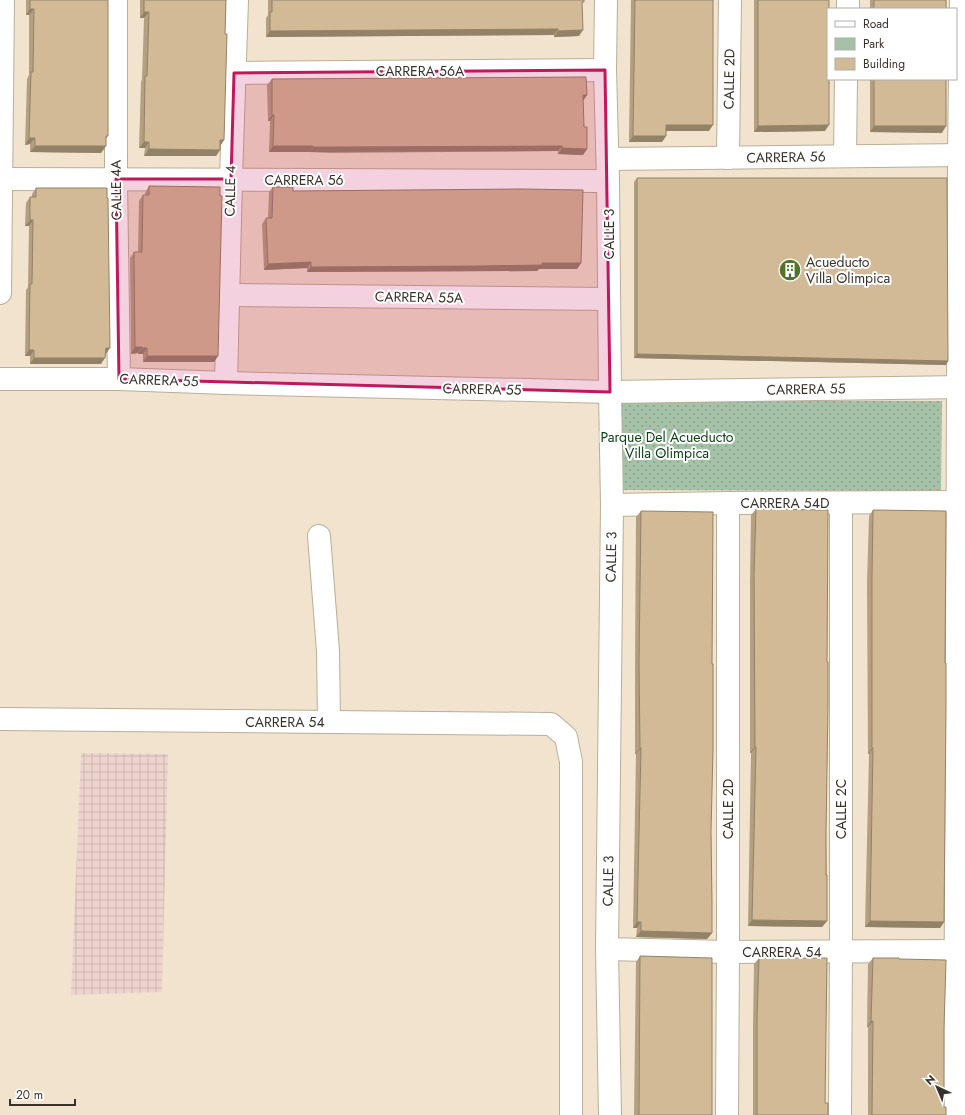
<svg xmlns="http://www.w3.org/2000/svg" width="965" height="1115" viewBox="0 0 965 1115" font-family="Jost,sans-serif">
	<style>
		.industrial { fill: url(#industrial-grid) }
		.green { fill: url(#green-dots) }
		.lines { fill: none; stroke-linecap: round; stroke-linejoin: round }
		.minor-casing { stroke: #bbae99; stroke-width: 24 }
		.minor { stroke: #fff; stroke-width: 22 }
		.wall { fill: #b4a080 }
		.shaded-wall { fill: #928268 }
		.building { fill: #d1ba95; stroke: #928268 }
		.marked { fill: #c2185b; fill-opacity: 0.2; stroke: #c2185b; stroke-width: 3; stroke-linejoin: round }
		.labels { text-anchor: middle; stroke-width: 4; stroke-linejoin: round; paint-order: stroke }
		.street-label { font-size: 14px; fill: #38322a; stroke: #fff }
		.poi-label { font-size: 14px; fill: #38322a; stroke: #fff; text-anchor: start }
		.park-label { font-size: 14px; fill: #0c4017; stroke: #fff }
	</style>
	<defs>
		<pattern id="industrial-grid" width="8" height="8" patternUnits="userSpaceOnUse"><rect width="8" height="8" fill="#eed4ce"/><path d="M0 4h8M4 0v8" fill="none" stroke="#cdb6b1"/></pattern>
		<pattern id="green-dots" width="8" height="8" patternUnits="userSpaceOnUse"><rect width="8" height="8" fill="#a5c1a7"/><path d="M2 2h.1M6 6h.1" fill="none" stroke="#879d88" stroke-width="1.8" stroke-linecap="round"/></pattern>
	</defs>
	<rect width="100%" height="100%" fill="#f1e3cd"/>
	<path class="industrial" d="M81,753L168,754L162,992L71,995Z"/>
	<path class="green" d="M622,400L942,401L941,491L621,490Z"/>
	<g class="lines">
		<g class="minor-casing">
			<g id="minor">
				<path d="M116,0V179L119,379"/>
				<path d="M606,0L605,70L608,181L610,392L612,505L607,949L610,1115"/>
				<path d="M848,9V0"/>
				<path d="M234,73L605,70"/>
				<path d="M845,156L846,79"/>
				<path d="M728,158L730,0"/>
				<path d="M608,159L965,155"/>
				<path d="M0,179L608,181"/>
				<path d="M0,293L3,0"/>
				<path d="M228,295L609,299"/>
				<path d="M0,379H119L226,383L610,392L965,387"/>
				<path d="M226,383L231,179L237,0"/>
				<path d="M612,505L728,503L958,502"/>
				<path d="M319,536L328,651L329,722"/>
				<path d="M0,719L551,724L566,737L571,762V1115"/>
				<path d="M607,949L728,952L957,951"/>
				<path d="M727,1115L728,952V503"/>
				<path d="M840,1115L841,951V503"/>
				<path d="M955,1115L959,155L961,0"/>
			</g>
		</g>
		<use href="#minor" class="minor"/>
	</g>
	<g class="wall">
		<path d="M26,0H108V136L106,139V146L101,153L30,152V144L25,145L27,79L29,75V15H26Z"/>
		<path d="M140,0H226L225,34L224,140L220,146V150L216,156H144L145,148H139L141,82L142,79L144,18H140Z"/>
		<path d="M268,0H584L582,4L579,36L554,37V35L266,37V18L268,15Z"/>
		<path d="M631,0H713L709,131H666V136L662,142H629Z"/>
		<path d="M754,0H829L825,131L754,132Z"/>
		<rect x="870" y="0" width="76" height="9"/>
		<path d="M272,79L587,95L583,100L584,127L587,149L583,155L558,154V151L330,153L309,152H269L270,121H268L267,85Z"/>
		<path d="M870,79H946L942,133L870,132Z"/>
		<path d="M637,178L948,361L946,365L634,358V182Z"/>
		<path d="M149,186L218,356L214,362H143V354H138V353L131,354L130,258L134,252H138L139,201L143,195H145V193Z"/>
		<path d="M273,187L293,191L581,263L577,269H539L537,271L307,272V268L264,270L262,224L266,218H268L269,192Z"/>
		<path d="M36,188L106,354H105L101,364H30V356H25L26,290L28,287L29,226H25L26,203L30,197H32V194Z"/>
		<path d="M756,509L826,831L827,921L822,927L748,926L751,753H750V581L751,515Z"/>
		<path d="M873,510L944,922L940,928L865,927L869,754H868L867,582L869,516Z"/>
		<path d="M641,511L711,832L712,933L707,939L636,937L637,928H633L636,754H635V669L636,517Z"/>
		<path d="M640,956L712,1115H634L636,962Z"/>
		<path d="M759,958L825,1103L828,1115H753V1026L754,964Z"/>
		<path d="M873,958L899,959L944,1029V1107L946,1115H868V1027H867L868,964Z"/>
	</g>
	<g class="shaded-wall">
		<path d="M30,9H34L29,15H26Z"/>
		<path d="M144,12H149L144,18H140Z"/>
		<path d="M558,29L554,35L266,37L270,31Z"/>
		<path d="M583,30L579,36L554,37L558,31Z"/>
		<path d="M583,95H587L583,101Z"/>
		<path d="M272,115H274L270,121H268Z"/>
		<path d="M666,125H713L709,131H662Z"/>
		<path d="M829,125L825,131L754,132L758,126Z"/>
		<path d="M874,126H946L942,133L870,132Z"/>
		<path d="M633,136H666L662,142H629Z"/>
		<path d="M29,138H35L30,144L25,145Z"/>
		<path d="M220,140H224L220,146Z"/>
		<path d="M144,142H149L145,148H139Z"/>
		<path d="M35,146H106L101,153L30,152Z"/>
		<path d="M273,146H313L309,152H269Z"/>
		<path d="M562,146L558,151L309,152L313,147Z"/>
		<path d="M562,148L587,149L583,155L558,154Z"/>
		<path d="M149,149L220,150L216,156H144Z"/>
		<path d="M30,220H33L29,226H25Z"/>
		<path d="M311,262L307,268L264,270L268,264Z"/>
		<path d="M542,263H581L577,269H539L537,271L307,272L311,267Z"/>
		<path d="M135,347H142L138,353L131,354Z"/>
		<path d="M106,348H110L106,354H101Z"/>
		<path d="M142,348H147L143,354H138Z"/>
		<path d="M29,350H34L30,356H25Z"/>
		<path d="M637,354L948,361L946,365L634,358Z"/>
		<path d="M147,356H218L214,362H143Z"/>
		<path d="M34,358H105L101,364H30Z"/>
		<path d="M755,747H756L751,753H750Z"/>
		<path d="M640,748H641L636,754H635Z"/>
		<path d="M872,748H873L869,754H868Z"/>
		<path d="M752,920L827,921L822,927L748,926Z"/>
		<path d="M870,921L944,922L940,928L865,927Z"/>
		<path d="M637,922H641L637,928H633Z"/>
		<path d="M641,931L712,933L707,939L636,937Z"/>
		<path d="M871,1021H873L868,1027H867Z"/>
	</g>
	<g class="building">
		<path d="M30,0H108V136H106V146H35V138H29L31,72H33L34,9H30Z"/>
		<path d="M144,0H226L225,34H227L224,140H220V150L149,149V142H144L145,76H147L149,12H144Z"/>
		<path d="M272,0H584V2H582L583,30L558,31V29L270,31V12H272Z"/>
		<path d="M635,0H713V125H666V136H633Z"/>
		<path d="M758,0H829L828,79H829V125L758,126Z"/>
		<rect x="874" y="0" width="72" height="9"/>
		<path d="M586,77L587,95H583L584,127H587V149L562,148V146L334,147H313V146H273L274,115H272V79Z"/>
		<rect x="874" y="79" width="72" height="47"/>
		<path d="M637,178H947L948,361L637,354Z"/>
		<path d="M149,186L220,187V196H222L218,356H147V348H142V347H135L134,252H142L143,195H149Z"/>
		<path d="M273,187H293V191L521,189L583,190L581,263H542V265L479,266L311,267V262L268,264L266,218H272Z"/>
		<path d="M36,188H107V198H108L110,348H106L105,358H34V350H29L30,284H32L33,220H30V197H36Z"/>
		<path d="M756,509L828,510L827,662H828V705L826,831V875H827V921L752,920L756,747H755L754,575Z"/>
		<path d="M873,510L946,511L945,663H946V706L944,922L870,921L873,748H872V576Z"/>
		<path d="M641,511L713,512L712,664H713V750L711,832L712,902V933L641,931V922H637L641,748H640L639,663Z"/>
		<path d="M640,956L712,958V1115H639Z"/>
		<path d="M759,958H827L825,1103H828V1115H757V1020Z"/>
		<path d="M873,958H899V959L946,960L944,1029V1107H946V1115H872L873,1021H871Z"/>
	</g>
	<path class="marked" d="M605,70L610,392L119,379L116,179H231L234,73Z"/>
	<defs>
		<g id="building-disc" transform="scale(1.15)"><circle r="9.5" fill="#52732a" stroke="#fff"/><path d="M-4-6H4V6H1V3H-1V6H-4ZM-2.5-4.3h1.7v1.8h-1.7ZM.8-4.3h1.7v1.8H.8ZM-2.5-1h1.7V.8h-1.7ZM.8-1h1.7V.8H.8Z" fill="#fff"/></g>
	</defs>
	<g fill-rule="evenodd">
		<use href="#building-disc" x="790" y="270"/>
	</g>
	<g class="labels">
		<g class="street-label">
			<text x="420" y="76">CARRERA 56A</text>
			<text transform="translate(729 79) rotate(-89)" y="5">CALLE 2D</text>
			<text transform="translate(786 157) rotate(-1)" y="5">CARRERA 56</text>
			<text x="304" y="185">CARRERA 56</text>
			<text transform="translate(116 190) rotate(-91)" y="5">CALLE 4A</text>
			<text transform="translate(230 191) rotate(-89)" y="5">CALLE 4</text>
			<text transform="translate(609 234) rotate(-90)" y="5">CALLE 3</text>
			<text transform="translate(419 297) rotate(1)" y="5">CARRERA 55A</text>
			<text transform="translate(159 380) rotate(2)" y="5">CARRERA 55</text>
			<text transform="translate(482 389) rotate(1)" y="5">CARRERA 55</text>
			<text transform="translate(806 389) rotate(-1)" y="5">CARRERA 55</text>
			<text x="785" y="508">CARRERA 54D</text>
			<text transform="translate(611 557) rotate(-89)" y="5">CALLE 3</text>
			<text x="285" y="727">CARRERA 54</text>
			<text transform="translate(728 809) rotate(-90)" y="5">CALLE 2D</text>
			<text transform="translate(841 809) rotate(-90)" y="5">CALLE 2C</text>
			<text transform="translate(608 881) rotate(-89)" y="5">CALLE 3</text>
			<text x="782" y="957">CARRERA 54</text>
		</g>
		<g class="poi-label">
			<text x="806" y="267">Acueducto<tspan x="806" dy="16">Villa Olimpica</tspan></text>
		</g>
		<g class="park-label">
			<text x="667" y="442">Parque Del Acueducto<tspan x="667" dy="16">Villa Olimpica</tspan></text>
		</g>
	</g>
	<rect x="827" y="8" width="130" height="72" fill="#ffffff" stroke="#afadaa"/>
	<rect x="835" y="21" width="20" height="6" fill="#ffffff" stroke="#afadaa"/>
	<text x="863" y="28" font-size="12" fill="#38322a">Road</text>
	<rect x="835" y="38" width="20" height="12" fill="#a5c1a7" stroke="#afadaa"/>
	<text x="863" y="48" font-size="12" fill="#38322a">Park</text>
	<rect x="835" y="58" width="20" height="12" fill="#d1ba95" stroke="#afadaa"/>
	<text x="863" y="68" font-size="12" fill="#38322a">Building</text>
	<g transform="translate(937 1087) rotate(316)" stroke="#ffffff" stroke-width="3" paint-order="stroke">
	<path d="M0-3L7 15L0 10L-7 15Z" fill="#38322a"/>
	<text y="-6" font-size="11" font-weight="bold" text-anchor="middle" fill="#38322a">N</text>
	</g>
	<path d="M10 1099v6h65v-6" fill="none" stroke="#38322a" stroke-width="2"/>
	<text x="16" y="1099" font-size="12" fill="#38322a" stroke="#ffffff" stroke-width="3" paint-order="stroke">20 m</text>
</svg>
